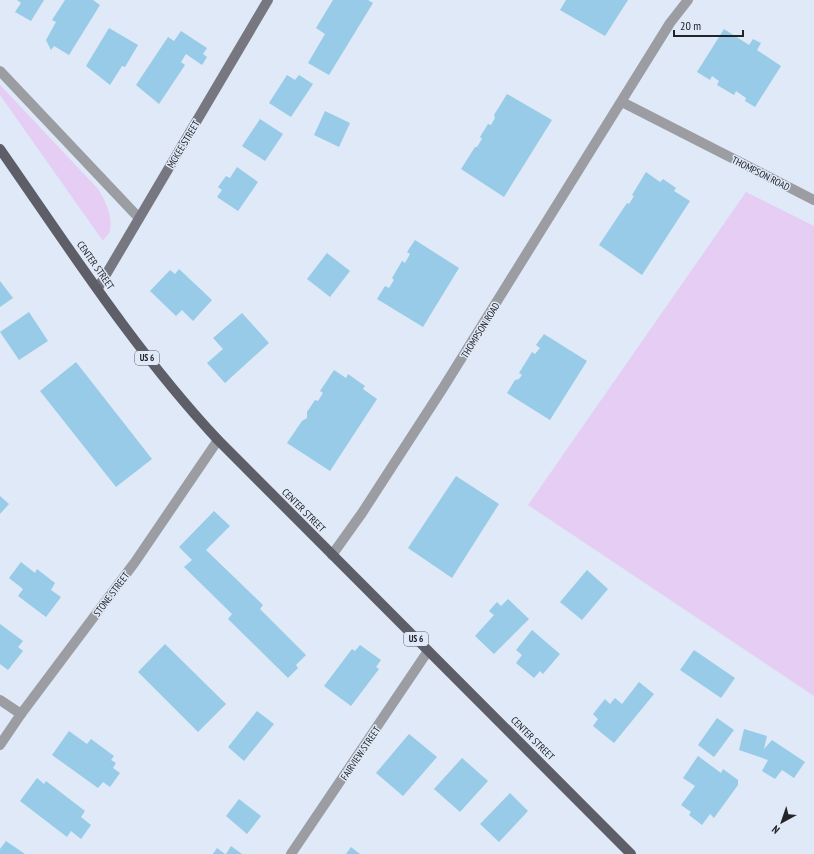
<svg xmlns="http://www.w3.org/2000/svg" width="814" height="854" viewBox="0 0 814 854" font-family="'PT Sans Narrow',sans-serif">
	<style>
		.green { fill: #e5cdf4 }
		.building { fill: #97cbe8 }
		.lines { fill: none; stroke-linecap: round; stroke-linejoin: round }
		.minor { stroke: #9c9ca3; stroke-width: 10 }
		.secondary { stroke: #777781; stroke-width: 10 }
		.primary { stroke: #5e5e69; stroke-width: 10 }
		.labels { text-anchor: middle; stroke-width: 3; stroke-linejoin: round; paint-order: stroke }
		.shield { fill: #e0e9f7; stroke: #5a5f67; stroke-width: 1 }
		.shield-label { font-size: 9px; font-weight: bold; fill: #212429 }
		.street-label { font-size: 10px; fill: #212429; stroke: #e0e9f7 }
	</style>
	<rect width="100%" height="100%" fill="#e0e9f7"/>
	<g class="green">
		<path d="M0,85L98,189C105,200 113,216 110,231C109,234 105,238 103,241L0,95Z"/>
		<path d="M746,192L814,226V696L528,505Z"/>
	</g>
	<g class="building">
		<path d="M17,0H44L31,21L15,12L21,3Z"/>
		<path d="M65,0H93L100,5L69,55L54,46L51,50L46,40L56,22L52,20Z"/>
		<path d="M333,0H368L373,3L329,75L308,63L325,34L316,28Z"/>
		<path d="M566,0H628L605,36L560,10Z"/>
		<path d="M109,28L138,45L125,67L122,66L110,85L86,66Z"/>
		<path d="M724,29L749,45L753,39L761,43L757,50L781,66L755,107L745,101L746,98L736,91L734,95L717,85L719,81L712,76L710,80L697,72Z"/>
		<path d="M181,31L207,48L203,54L207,57L202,65L186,54L181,62L185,65L159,104L136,85L168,37L174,41Z"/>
		<path d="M287,75L295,80L299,75L313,84L291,117L269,103Z"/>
		<path d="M507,94L552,120L504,197L461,169L475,147H477L482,139L480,137L488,124L491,125L495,118L494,115Z"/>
		<path d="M325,111L350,123L339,147L314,135Z"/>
		<path d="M260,119L283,134L265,161L242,146Z"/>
		<path d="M237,167L258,182L238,211L217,197L222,190L218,187L226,176L230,178Z"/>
		<path d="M646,172L660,182L663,179L676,188L674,191L690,201L642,275L599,245L627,203L629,204L634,196L632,195Z"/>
		<path d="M415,240L459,268L423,327L377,299L385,286L389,288L394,280L392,278L402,261L405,263L410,254L407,252Z"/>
		<path d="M327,253L350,271L330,297L307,279Z"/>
		<path d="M179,269L212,300L193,321L182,310L176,316L150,291L170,270L175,274Z"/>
		<path d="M0,281L13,298L0,307Z"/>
		<path d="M29,312L48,341L19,360L0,332Z"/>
		<path d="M242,313L269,343L225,383L207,363L223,349L213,338Z"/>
		<path d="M544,334L587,361L550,420L507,393L515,380L519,379L522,375L519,373L532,352L535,354L540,348L536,345Z"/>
		<path d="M76,362L152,459L116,487L40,391Z"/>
		<path d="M334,370L346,378L348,374L365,386L363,389L377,399L330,471L287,443L302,421L307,418V412L315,400L318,401L323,393L320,391Z"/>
		<path d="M456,476L499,504L452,578L408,548Z"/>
		<path d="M0,496L9,504L0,514Z"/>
		<path d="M214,511L230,526L206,550L263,605L260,609L306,655L296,665L298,668L288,678L228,619L232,614L184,567L192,560L179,547Z"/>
		<path d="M21,562L35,573L37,569L55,583L51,590L61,597L46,617L18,596L23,589L9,578Z"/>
		<path d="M587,570L608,589L582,620L560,602Z"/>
		<path d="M508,599L529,619L494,654L475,636L494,615L489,611L497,602L501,606Z"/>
		<path d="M0,624L23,641L18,647L23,651L8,670L0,664Z"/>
		<path d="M532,630L560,654L543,674L540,671L534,678L516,663L522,655L516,650Z"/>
		<path d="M165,644L226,704L198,732L138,672Z"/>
		<path d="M360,645L381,660L376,667L379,669L351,706L324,686L352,649L355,651Z"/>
		<path d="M694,650L735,678L721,698L680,670Z"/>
		<path d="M639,682L654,694L614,743L593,726L598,719L593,714L605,699L610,704L615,698L622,704Z"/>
		<path d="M257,711L274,724L244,761L228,747Z"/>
		<path d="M717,718L734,730L714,757L698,745Z"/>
		<path d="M744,729L767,736L764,749L772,740L805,762L794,778L782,770L775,779L762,771L768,760L739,750Z"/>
		<path d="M69,731L87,744L91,739L114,756L111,760L116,763L113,768L120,773L110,787L103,782L98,788L52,755Z"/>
		<path d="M409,734L437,757L403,796L376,773Z"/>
		<path d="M698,756L721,773L723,769L738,780V785L714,818L710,814L702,825L689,815L691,812L681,805L695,786L683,778Z"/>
		<path d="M462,758L488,781L460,812L434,789Z"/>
		<path d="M37,778L44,784L46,781L85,811L81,817L91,825L81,839L71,831L67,837L20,801Z"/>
		<path d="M510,793L528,811L499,842L480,824Z"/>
		<path d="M239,799L261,816L247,834L226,816Z"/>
		<path d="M6,841L25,854H0V849Z"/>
		<path d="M231,846L242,854H226Z"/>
		<path d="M351,847L360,854H346Z"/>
		<path d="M217,848L225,854H213Z"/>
	</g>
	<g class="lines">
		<g class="minor">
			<path d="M0,71L139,218"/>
			<path d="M622,102L814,200"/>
			<path d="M332,555L362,513L443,388L670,23L688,0"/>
			<path d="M0,700L21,714"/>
			<path d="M0,745L21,714L135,562L218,440"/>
			<path d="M291,854L428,651"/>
		</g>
		<path class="secondary" d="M98,288L268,0"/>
		<path class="primary" d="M0,149C69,248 135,351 218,440L631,854"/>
	</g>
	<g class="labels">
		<g class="shield">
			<rect x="135" y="351" width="24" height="14" rx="3"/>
			<rect x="404" y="632" width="24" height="14" rx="3"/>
		</g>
		<g class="shield-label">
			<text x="147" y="361">US 6</text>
			<text x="416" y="642">US 6</text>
		</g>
		<g class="street-label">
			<text transform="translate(183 144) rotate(-59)" y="4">MCKEE STREET</text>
			<text transform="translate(761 173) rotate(27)" y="4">THOMPSON ROAD</text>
			<text transform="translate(96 265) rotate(55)" y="4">CENTER STREET</text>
			<text transform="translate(480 330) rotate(-58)" y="4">THOMPSON ROAD</text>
			<text transform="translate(304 510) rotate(45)" y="4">CENTER STREET</text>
			<text transform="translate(111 594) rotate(-53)" y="4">STONE STREET</text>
			<text transform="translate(533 738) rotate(45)" y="4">CENTER STREET</text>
			<text transform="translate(360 753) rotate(-56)" y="4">FAIRVIEW STREET</text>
		</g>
	</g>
	<g transform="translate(782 822) rotate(220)" stroke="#e0e9f7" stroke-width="3" paint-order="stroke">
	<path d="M0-3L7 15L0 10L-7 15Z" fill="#212429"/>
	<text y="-6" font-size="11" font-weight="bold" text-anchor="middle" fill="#212429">N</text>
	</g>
	<path d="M674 30v6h69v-6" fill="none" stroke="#212429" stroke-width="2"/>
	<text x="680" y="30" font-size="12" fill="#212429" stroke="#e0e9f7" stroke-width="3" paint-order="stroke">20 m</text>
</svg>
